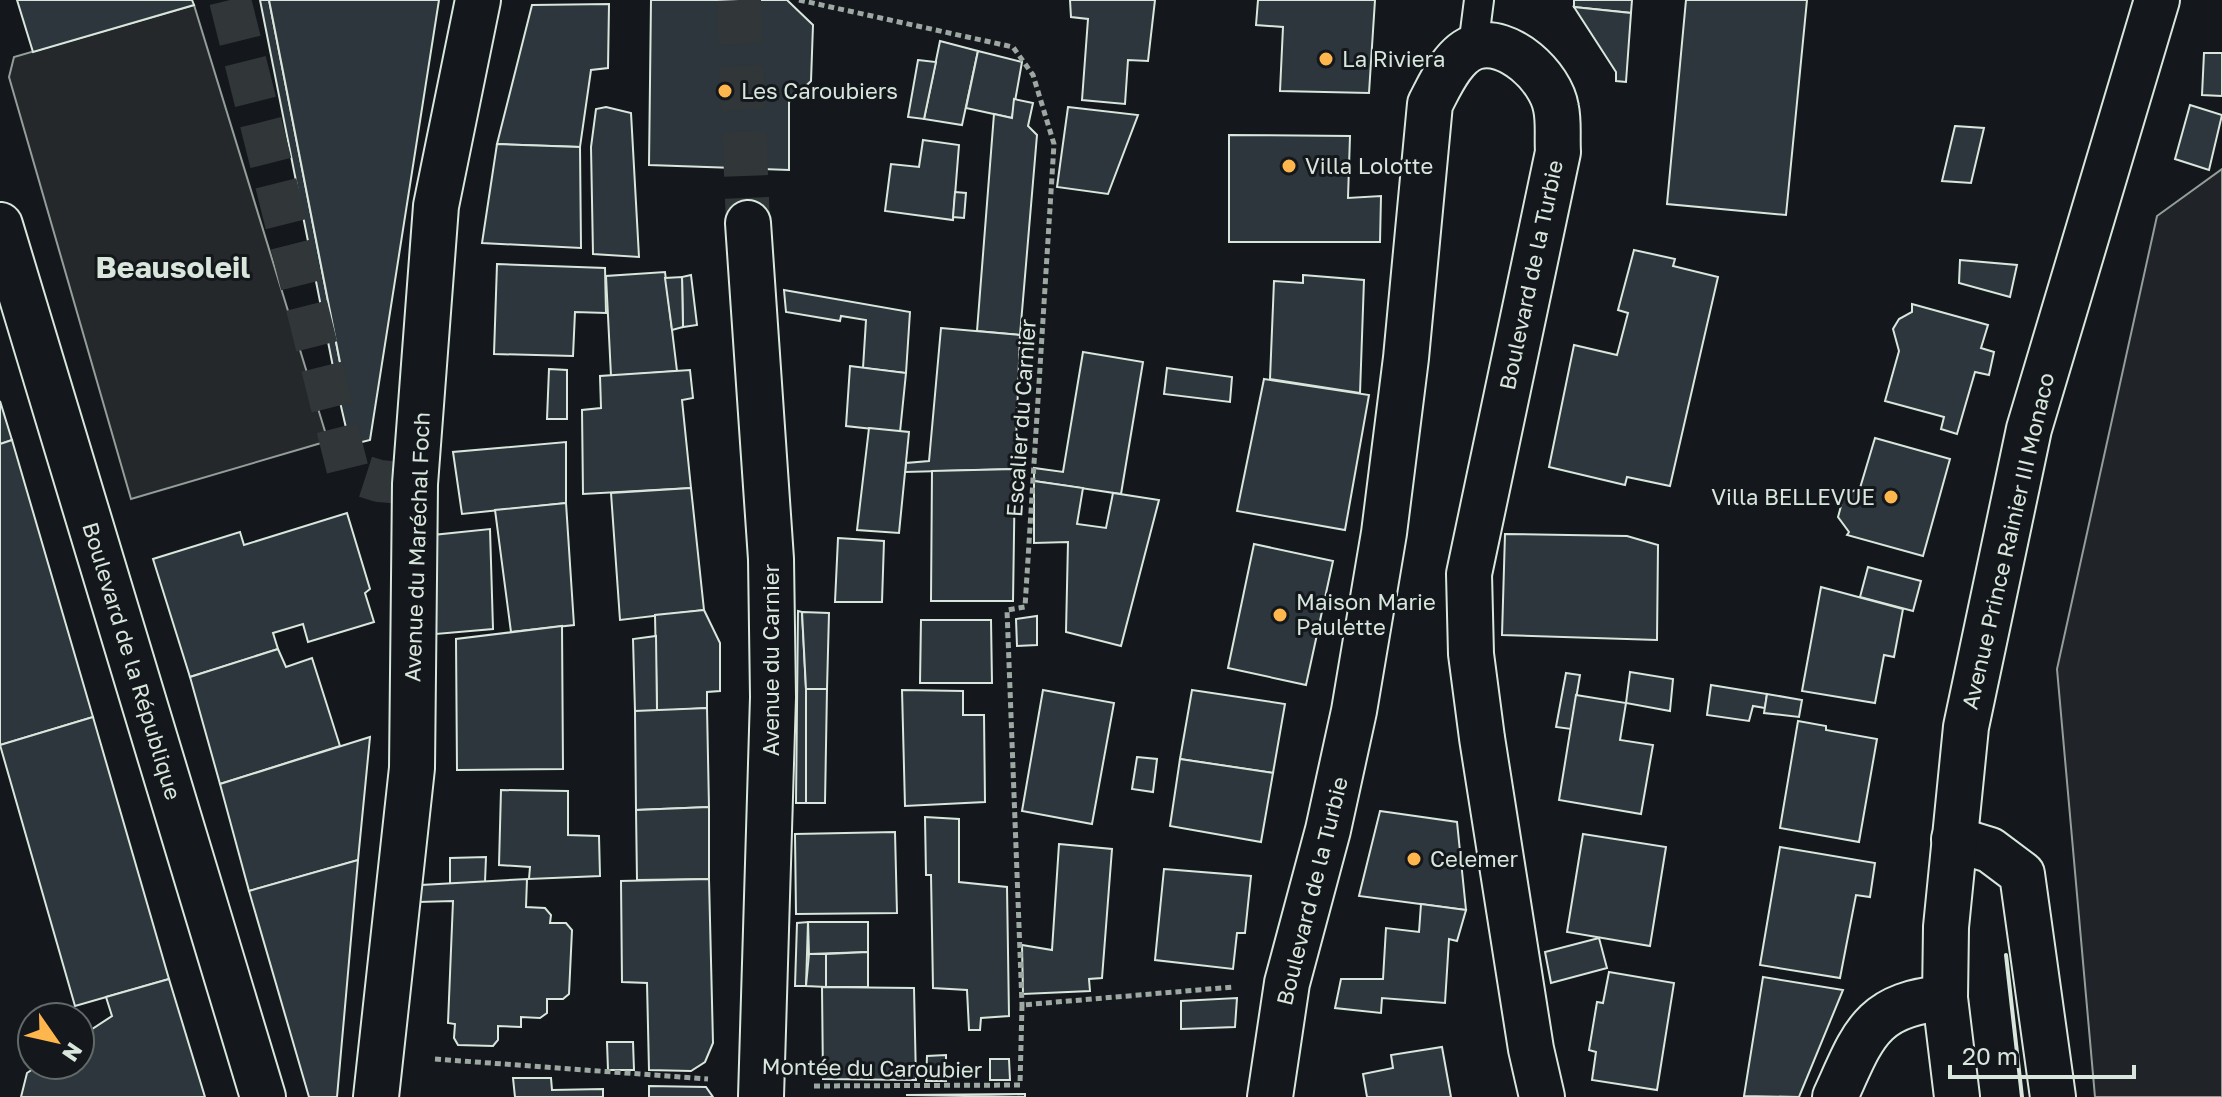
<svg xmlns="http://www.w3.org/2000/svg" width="2222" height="1097" viewBox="0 0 2222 1097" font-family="'Golos Text',sans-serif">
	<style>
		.green { fill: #202428; stroke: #939e99; stroke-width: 2 }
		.parking { fill: #24282b; stroke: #939e99; stroke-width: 2 }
		.building { fill: #2c363c; stroke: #d8e6dc; stroke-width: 2 }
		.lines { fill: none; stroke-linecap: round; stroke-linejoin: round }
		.pedestrian-tunnel { stroke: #313739; stroke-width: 42; stroke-dasharray: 42 21; stroke-linecap: butt }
		.minor-tunnel { stroke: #313739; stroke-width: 44; stroke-dasharray: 44 22; stroke-linecap: butt }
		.service-casing { stroke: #d8e6dc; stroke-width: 32 }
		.minor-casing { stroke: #d8e6dc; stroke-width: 48 }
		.secondary-casing { stroke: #d8e6dc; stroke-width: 48 }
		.primary-casing { stroke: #d8e6dc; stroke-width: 48 }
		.path { stroke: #9da8a2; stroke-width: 5; stroke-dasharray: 6 4; stroke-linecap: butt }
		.service { stroke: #14181c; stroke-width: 28 }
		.minor { stroke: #14181c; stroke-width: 44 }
		.secondary { stroke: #14181c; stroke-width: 44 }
		.primary { stroke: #14181c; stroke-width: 44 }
		.wall { stroke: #d8e6dc; stroke-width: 4 }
		.poi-dot { fill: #ffb74d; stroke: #14181c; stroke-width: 3 }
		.labels { text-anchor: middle; stroke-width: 6; stroke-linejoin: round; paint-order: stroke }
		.poi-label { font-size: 22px; fill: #d8e6dc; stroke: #14181c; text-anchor: start }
		.street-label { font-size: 22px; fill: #d8e6dc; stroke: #14181c }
		.district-label { font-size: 30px; font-weight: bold; fill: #d8e6dc; stroke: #14181c }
	</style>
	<rect width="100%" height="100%" fill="#14181c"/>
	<path class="green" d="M2222,169V1097H2095L2057,669L2157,216Z"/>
	<path class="parking" d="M194,5L328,441L131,499L9,77L14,57Z"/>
	<g class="building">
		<path d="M17,0H192L194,5L33,52Z"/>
		<path d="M260,0H269L347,398L340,402Z"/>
		<path d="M269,0H439L370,440L350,445L340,402L347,398Z"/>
		<path d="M651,0H787L813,25L811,81L789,102V170L649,165Z"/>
		<path d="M1070,0H1155L1148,61L1128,60L1125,104L1082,100L1088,19L1071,17Z"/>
		<path d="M1258,0H1375L1369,93L1280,91L1283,27L1256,25Z"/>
		<path d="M1574,0H1632L1631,13L1574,7Z"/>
		<path d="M1686,0H1807L1786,215L1667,204Z"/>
		<path d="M609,4L608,68L591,70L580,147L497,144L532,5Z"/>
		<path d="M1574,7L1631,13L1626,82L1616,81V72Z"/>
		<path d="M940,41L978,51L962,125L924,119Z"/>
		<path d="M978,51L1022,62L1012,118L966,108Z"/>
		<path d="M2204,53H2222V96L2202,95Z"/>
		<path d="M918,60L936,62L924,119L908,117Z"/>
		<path d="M1014,99L1033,103L1028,126L1037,135L1020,335L977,331L994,114L1012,118Z"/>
		<path d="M2190,105L2222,115L2209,170L2175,159Z"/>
		<path d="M606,107L631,113L639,257L593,254L591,147L596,109Z"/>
		<path d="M1068,107L1138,115L1108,194L1057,187Z"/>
		<path d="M1955,126L1984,128L1971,183L1942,181Z"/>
		<path d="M1229,135L1350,136L1348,198L1381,196L1380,242H1229Z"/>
		<path d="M923,140L959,145L953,220L885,211L891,164L919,167Z"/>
		<path d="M497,144L580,147L581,248L482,243Z"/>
		<path d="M955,192L966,193L964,218L953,217Z"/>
		<path d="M1634,250L1675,259L1673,266L1718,277L1670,486L1627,477L1625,485L1549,467L1574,345L1617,355L1628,313L1618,310Z"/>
		<path d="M1960,260L2017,265L2010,297L1959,283Z"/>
		<path d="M497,264L605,268L606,313L575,312L573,356L494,354Z"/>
		<path d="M665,272L677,371L611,376L606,276Z"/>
		<path d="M691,275L697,325L683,327L682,277Z"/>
		<path d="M1303,275L1364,280L1360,393L1270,379L1274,281L1303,283Z"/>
		<path d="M682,277L683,327L672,330L665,278Z"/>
		<path d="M784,290L910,312L906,373L863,368L866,320L841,316L840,321L786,312Z"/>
		<path d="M1912,304L1988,325L1981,348L1994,352L1989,375L1975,372L1957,434L1941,429L1944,417L1885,401L1899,351L1893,329L1899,319L1912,312Z"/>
		<path d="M941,328L1020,335L1015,469L905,472L906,463L929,461Z"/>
		<path d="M1083,352L1143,362L1121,494L1034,481V468L1063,472Z"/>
		<path d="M850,366L906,373L900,432L846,426Z"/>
		<path d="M1167,368L1232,377L1230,402L1164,394Z"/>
		<path d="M549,369L567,370V419H547Z"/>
		<path d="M690,370L693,398L682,400L691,488L583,494L582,410L601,408L600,376Z"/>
		<path d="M1264,379L1369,395L1345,530L1237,511Z"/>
		<path d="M0,401L12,440L0,444Z"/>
		<path d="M869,428L909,432L899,533L857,530Z"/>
		<path d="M1875,438L1950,459L1923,556L1847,535L1849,532L1838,517L1844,495L1860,488Z"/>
		<path d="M12,440L93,717L0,745V444Z"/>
		<path d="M566,442V503L462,514L453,452Z"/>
		<path d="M1015,469L1013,601H931L932,471Z"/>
		<path d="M1034,481L1083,488L1077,524L1106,528L1113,493L1159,500L1121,646L1066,632L1068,542L1034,543Z"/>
		<path d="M691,488L704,610L620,620L611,493Z"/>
		<path d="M566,503L574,625L511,632L495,510Z"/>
		<path d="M347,513L370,589L365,593L374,622L308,642L303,624L273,633L278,649L190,677L153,559L240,532L244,545Z"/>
		<path d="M490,529L493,629L436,634L433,535Z"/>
		<path d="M1505,534L1627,536L1658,545L1657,640L1502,635Z"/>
		<path d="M838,538L884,541L882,602H835Z"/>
		<path d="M1254,544L1333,561L1306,685L1228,668Z"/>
		<path d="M1868,567L1921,581L1913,611L1860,597Z"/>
		<path d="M1821,587L1903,609L1894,657L1884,655L1875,703L1802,691Z"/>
		<path d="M704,610L720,643V691L707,692V708L657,711L655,615Z"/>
		<path d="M798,611L802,612L806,689V803H796Z"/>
		<path d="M802,612L829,613L827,689H806Z"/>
		<path d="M1037,616V645L1017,646L1016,619Z"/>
		<path d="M921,620H991L992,683H920Z"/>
		<path d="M562,626L563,769L457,770L456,639Z"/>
		<path d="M656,636L657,711H635L633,639Z"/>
		<path d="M278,649L286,667L312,658L340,746L220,784L190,677Z"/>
		<path d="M1630,672L1673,679L1670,711L1626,703Z"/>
		<path d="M1566,673L1580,675L1571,729L1556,727Z"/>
		<path d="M1711,685L1767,694L1765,708L1753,706L1749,721L1707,715Z"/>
		<path d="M806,689H827L825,803H806Z"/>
		<path d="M902,690L963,691V715H984L985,802L905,806Z"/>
		<path d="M1043,690L1114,703L1092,824L1022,811Z"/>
		<path d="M1192,690L1285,704L1273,773L1180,759Z"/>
		<path d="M1767,694L1802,700L1799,717L1764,713Z"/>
		<path d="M1576,695L1626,703L1620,740L1653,745L1641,814L1559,800Z"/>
		<path d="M707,708L709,807L636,810L635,711Z"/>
		<path d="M93,717L169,979L75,1006L0,745Z"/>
		<path d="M1798,721L1826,726V730L1877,739L1859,842L1780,828Z"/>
		<path d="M370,737L358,860L249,891L220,784Z"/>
		<path d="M1137,757L1157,759L1153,792L1132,789Z"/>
		<path d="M1180,759L1273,773L1261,842L1170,826Z"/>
		<path d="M501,790L568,791V835L599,836L600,876L529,879L530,867L499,865Z"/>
		<path d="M709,807V879L637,880L636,810Z"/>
		<path d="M1380,811L1457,822L1466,910L1359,896Z"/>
		<path d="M925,817L959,819V882L1007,887L1009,1016L981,1018L980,1030H969L967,990L933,988L931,875H926Z"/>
		<path d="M895,832L897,913L796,914L795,834Z"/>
		<path d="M1583,834L1666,847L1650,946L1567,932Z"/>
		<path d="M1059,844L1112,849L1102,978L1089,979L1090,991L1023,994L1022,945L1052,950Z"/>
		<path d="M1780,847L1875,863L1870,897L1856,895L1840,978L1760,965Z"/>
		<path d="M486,857L485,882L450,884V858Z"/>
		<path d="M358,860L337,1097H309L249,891Z"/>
		<path d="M1164,869L1251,876L1245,933H1237L1233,969L1155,960Z"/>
		<path d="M527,879L526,907L545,908L551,915L550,923H566L572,930L569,994L563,999H547V1013L540,1018L521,1017V1027L498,1026V1040L493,1046L458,1045L454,1038L455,1024L448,1023L453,901L419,902L421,885Z"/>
		<path d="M709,879L713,1043L705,1062L691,1071L649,1070L647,983L622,982L621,881Z"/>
		<path d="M1421,904L1466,910L1457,941L1449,939L1445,1003L1382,998L1381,1013L1335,1008L1341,979H1383L1386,928L1419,932Z"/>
		<path d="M808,922L806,986H795L797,923Z"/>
		<path d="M808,922H868V952L809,954Z"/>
		<path d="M1599,938L1607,968L1551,983L1545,952Z"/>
		<path d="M868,952V987H826V954Z"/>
		<path d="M809,954H826V987L806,986Z"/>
		<path d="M1609,972L1674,983L1657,1090L1592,1080L1596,1052L1589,1050L1597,1002L1603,1003Z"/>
		<path d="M1763,977L1843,990L1799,1097L1744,1096Z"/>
		<path d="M169,979L205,1097H21L27,1073L39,1065H80V1037L112,1016L106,997Z"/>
		<path d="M822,987L914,988L916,1080L823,1079Z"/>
		<path d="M1237,998L1235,1027L1181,1029V1001Z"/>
		<path d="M607,1042H633L634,1070H608Z"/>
		<path d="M1442,1047L1451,1097H1367L1363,1074L1393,1068L1391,1055Z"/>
		<path d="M946,1055V1081H926L927,1056Z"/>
		<path d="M990,1059H1009L1010,1080H990Z"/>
		<path d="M513,1078H551L552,1090L603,1089V1097H515Z"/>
		<path d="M649,1086L706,1087L713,1097H649Z"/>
		<path d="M1025,1094V1097L906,1095Z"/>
	</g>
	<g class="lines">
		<path class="pedestrian-tunnel" d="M230,0L348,471L379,481L415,484"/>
		<path class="minor-tunnel" d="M739,0L748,223"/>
		<g class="service-casing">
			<path id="service" d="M1473,47L1479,0"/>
		</g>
		<g class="minor-casing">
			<g id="minor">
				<path d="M748,223L771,559L773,697L761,1097"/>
				<path d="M1954,839L1990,850L2022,874L2053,1097"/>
				<path d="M376,1097L412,768L415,484L436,206L478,0"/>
			</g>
		</g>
		<g class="secondary-casing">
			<g id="secondary">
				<path d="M0,225L263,1097"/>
				<path d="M1270,1097L1287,983L1328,830L1354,711L1384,533L1406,358L1430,104C1440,85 1453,54 1475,47C1508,36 1551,77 1556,108C1559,122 1557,137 1558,152L1469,574L1471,654L1482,738L1531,1049L1542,1097"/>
				<path d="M1835,1097C1863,1036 1870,1004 1945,998"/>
			</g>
		</g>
		<g class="primary-casing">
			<path id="primary" d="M1957,1097L1945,998L1946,927L1966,727L2029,429L2157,0"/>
		</g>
		<g class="path">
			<path d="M799,0L1013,47L1033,75L1054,144L1025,607L1007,610L1022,1005"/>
			<path d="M435,1059L708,1079"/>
			<path d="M814,1086L1020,1085L1022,1005L1233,987"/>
		</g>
		<use href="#service" class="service"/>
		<use href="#minor" class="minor"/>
		<use href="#secondary" class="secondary"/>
		<use href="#primary" class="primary"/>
		<path class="wall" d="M2006,955L2022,1097"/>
	</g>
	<g class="poi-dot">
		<circle cx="1326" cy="59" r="8"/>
		<circle cx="725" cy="91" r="8"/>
		<circle cx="1289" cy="166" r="8"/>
		<circle cx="1891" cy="497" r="8"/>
		<circle cx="1280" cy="615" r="8"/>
		<circle cx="1414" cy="859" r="8"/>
	</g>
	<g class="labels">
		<g class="poi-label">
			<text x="1342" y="67">La Riviera</text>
			<text x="741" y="99">Les Caroubiers</text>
			<text x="1305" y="174">Villa Lolotte</text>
			<text x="1875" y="505" text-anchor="end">Villa BELLEVUE</text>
			<text x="1296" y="610">Maison Marie<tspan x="1296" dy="25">Paulette</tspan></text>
			<text x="1430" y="867">Celemer</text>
		</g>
		<g class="street-label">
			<text transform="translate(1531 275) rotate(-78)" y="8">Boulevard de la Turbie</text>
			<text transform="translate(1021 418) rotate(-86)" y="8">Escalier du Carnier</text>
			<text transform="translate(2008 541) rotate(-77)" y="8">Avenue Prince Rainier III Monaco</text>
			<text transform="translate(417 547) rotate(-88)" y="8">Avenue du Maréchal Foch</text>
			<text transform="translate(771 660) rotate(-90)" y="8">Avenue du Carnier</text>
			<text transform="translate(132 661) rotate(73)" y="8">Boulevard de la République</text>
			<text transform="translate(1312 891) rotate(-76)" y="8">Boulevard de la Turbie</text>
			<text transform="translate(872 1068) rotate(1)" y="8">Montée du Caroubier</text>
		</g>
		<g class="district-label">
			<text x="173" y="278">Beausoleil</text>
		</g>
	</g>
	<g transform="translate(56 1041) rotate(124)"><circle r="38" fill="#14181c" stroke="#626a69" stroke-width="2"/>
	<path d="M0-6L14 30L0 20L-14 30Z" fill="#ffb74d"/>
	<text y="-12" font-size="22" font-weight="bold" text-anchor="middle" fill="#d8e6dc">N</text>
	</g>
	<path d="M1950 1065v12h184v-12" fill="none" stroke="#d8e6dc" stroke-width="4"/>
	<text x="1962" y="1065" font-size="24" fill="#d8e6dc" stroke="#14181c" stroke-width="6" paint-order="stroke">20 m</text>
</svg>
